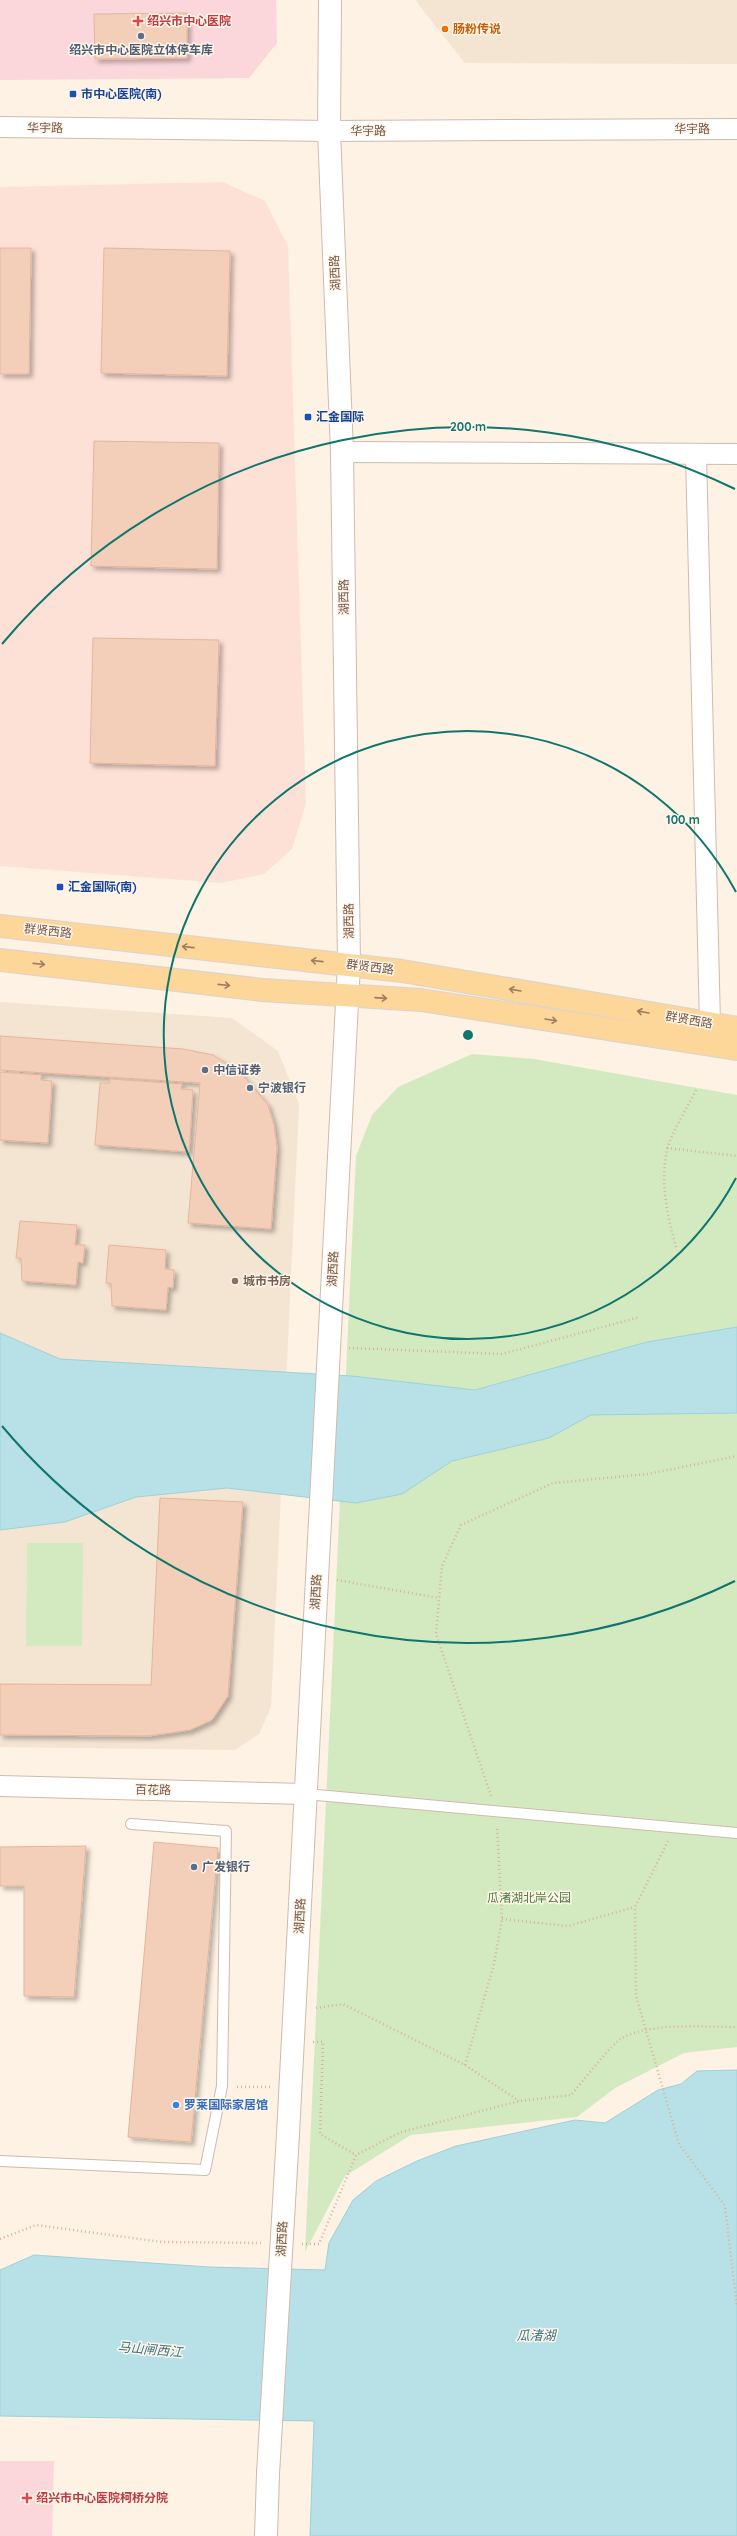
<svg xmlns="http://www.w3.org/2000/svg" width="737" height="2536" viewBox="0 0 737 2536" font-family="Quicksand,'Noto Sans SC',sans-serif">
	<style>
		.residential { fill: #f4e4d2 }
		.commercial { fill: #fde1d7 }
		.medical { fill: #fbd6db }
		.green { fill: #d3eac1 }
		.water { fill: #b7e1e7; stroke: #9dd1d9 }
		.building { fill: #f3cfba; stroke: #e6b59a; filter: url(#shadow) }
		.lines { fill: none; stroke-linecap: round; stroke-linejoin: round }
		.service-casing { stroke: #d0bbad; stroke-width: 12 }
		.minor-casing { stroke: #d0bbad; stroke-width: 22 }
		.tertiary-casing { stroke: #d0bbad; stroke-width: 24 }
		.primary-casing { stroke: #dbd3d0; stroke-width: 24 }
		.path { stroke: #d7b39d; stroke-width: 2.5; stroke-dasharray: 1 3; stroke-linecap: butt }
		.service { stroke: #fff; stroke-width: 10 }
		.minor { stroke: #fff; stroke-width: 20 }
		.tertiary { stroke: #fff; stroke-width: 22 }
		.primary { stroke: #fdd69a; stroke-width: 22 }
		.tertiary-bridge-casing { stroke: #d0bbad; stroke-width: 24; stroke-linecap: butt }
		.tertiary-bridge { stroke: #fff; stroke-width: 22 }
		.oneway { stroke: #9e7d61 }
		.ring { fill: none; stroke: #0f766e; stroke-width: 2 }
		.health-dot { fill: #e0444e; stroke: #fff6ea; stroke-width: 1.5 }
		.food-dot { fill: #e8710a; stroke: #fff6ea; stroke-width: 1.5 }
		.service-dot { fill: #5c6f8a; stroke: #fff6ea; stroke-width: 1.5 }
		.transit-dot { fill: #1a4fb4; stroke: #fff6ea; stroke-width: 1.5 }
		.education-dot { fill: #8d6e63; stroke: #fff6ea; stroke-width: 1.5 }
		.shop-dot { fill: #3f7fe0; stroke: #fff6ea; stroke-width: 1.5 }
		.labels { text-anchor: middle; stroke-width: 3; stroke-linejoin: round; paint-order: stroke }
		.health-label { font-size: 12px; font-weight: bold; fill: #be3a42; stroke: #fff6ea; text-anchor: start }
		.food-label { font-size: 12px; font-weight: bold; fill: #c56008; stroke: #fff6ea; text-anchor: start }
		.service-label { font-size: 12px; font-weight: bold; fill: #4e5e75; stroke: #fff6ea; text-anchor: start }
		.transit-label { font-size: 12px; font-weight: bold; fill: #164399; stroke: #fff6ea; text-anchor: start }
		.street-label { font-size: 12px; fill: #755749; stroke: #fff6ea }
		.education-label { font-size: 12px; font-weight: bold; fill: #785e54; stroke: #fff6ea; text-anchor: start }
		.park-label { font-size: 12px; fill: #547b41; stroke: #fff6ea }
		.shop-label { font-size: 12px; font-weight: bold; fill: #366cbe; stroke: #fff6ea; text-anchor: start }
		.water-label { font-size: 13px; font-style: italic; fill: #3f7983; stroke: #fff6ea }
		.centre { fill: #0f766e; stroke: #fff6ea; stroke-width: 2 }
		.ring-label { font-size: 12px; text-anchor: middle; font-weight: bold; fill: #0f766e; stroke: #fff6ea; stroke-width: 3; stroke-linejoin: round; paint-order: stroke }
	</style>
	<defs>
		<filter id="shadow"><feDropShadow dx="3.5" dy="3.5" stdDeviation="2" flood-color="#0004"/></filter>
	</defs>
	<rect width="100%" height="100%" fill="#fdf2e3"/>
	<g class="residential">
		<path d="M415,0H737V64L465,63Z"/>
		<path d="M0,1002L232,1018L278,1051L299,1104L271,1707L259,1734L235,1750L0,1747Z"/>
	</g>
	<path class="commercial" d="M223,182L265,201L288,246L306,803L292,849L264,874L221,883L0,866V187Z"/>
	<g class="medical">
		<path d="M0,0H276L277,43L249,78L0,80Z"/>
		<path d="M0,2461H54L52,2536H0Z"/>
	</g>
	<g class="green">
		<path d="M472,1054L534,1059L737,1095V2047L684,2053L615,2088L577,2117L411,2135L345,2176L305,2252L356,1156L372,1115L398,1087Z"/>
		<path d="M27,1543H83L82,1646H26Z"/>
	</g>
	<g class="water">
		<path d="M737,1327V1413L591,1415L549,1438L452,1461L402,1494L356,1503L227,1488L136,1497L65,1522L0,1530V1333L60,1359L352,1376L475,1390L647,1342Z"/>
		<path d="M737,2070V2536H310L314,2421L0,2416V2270L34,2255L209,2267L325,2270L329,2243L353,2200L376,2181L417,2161L456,2146L575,2120L605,2123L658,2090L681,2084L697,2071Z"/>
	</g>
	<g class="building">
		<path d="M187,13V58L95,59L94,14Z"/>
		<path d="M0,248H31L29,374H0Z"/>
		<path d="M104,248L230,251L227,376L101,373Z"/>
		<path d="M94,441L219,443L217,569L91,566Z"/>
		<path d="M93,638L219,640L215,766L90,763Z"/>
		<path d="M0,1036L183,1049L213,1055L240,1072L268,1105L274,1125L277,1148L271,1229L188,1223L200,1083L0,1070Z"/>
		<path d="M0,1072L41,1075V1080L52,1081L48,1143L0,1140Z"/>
		<path d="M110,1079L182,1084L181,1089L193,1090L189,1152L95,1145L100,1083H110Z"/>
		<path d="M20,1221L77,1225L75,1245H85L83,1263L78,1262L76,1285L22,1281L21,1258H16Z"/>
		<path d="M109,1245L166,1250L165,1269L174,1270L173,1288L168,1287L166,1310L112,1306L111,1283H106Z"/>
		<path d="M160,1498L243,1502L228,1696L212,1720L190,1730L149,1736L0,1735V1684L151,1685Z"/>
		<path d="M154,1842L218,1848L191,2142L128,2137Z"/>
		<path d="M86,1846L74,1997L24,1996V1886H0V1847Z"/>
	</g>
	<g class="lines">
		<g class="service-casing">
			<g id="service">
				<path d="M306,1794L737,1833"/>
				<path d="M0,2161L205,2170L222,2086L226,1831L131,1824"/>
			</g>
		</g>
		<g class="minor-casing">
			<g id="minor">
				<path d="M0,127L329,131L737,129"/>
				<path d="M342,452L737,454"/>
				<path d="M696,454L710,1024"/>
				<path d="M0,1786L306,1794"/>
			</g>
		</g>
		<g class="tertiary-casing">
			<g id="tertiary">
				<path d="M288,2134L349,965L342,452L329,131L330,0"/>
				<path d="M266,2536L268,2474"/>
			</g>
		</g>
		<g class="primary-casing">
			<g id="primary">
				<path d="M0,926L402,971L737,1028"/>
				<path d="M0,960L263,990L421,1000L737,1049"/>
			</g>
		</g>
		<g class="path">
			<path d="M667,1148L737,1156"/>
			<path d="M676,1247C667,1214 660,1184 667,1150C671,1133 689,1105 697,1088"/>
			<path d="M349,1348L502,1354L640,1317"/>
			<path d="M337,1580L439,1598"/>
			<path d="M491,1796L436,1634L442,1566L461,1525L553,1483L648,1474L737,1456"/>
			<path d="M668,1841L635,1907L636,1996L679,2144L725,2206L737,2307"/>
			<path d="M502,1919L568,1926L635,1907"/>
			<path d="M316,2008L343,2004L465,2065L519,2101"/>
			<path d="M313,2042H323L320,2134L356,2155"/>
			<path d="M465,2065L494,1964L502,1919L497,1826"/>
			<path d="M237,2087H270"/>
			<path d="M0,2239L36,2225L162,2242L261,2243"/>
			<path d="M302,2244H319L356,2155L401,2132L520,2101L571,2095C580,2085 613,2042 622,2038C652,2022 704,2027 737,2027"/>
		</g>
		<use href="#service" class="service"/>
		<use href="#minor" class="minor"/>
		<use href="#tertiary" class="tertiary"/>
		<use href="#primary" class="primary"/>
		<g class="tertiary-bridge-casing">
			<path id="tertiary-bridge" d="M268,2474L288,2134"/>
		</g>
		<use href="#tertiary-bridge" class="tertiary-bridge"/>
	</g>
	<defs><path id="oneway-shaft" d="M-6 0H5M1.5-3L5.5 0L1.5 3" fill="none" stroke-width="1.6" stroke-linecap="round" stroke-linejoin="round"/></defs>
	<g class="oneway">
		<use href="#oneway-shaft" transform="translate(188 947) rotate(-174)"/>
		<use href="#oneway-shaft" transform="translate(317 961) rotate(-174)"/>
		<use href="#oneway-shaft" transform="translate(39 964) rotate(6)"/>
		<use href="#oneway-shaft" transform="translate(224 985) rotate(6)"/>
		<use href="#oneway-shaft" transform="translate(515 990) rotate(-170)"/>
		<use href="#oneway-shaft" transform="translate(381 998) rotate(4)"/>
		<use href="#oneway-shaft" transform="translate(643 1012) rotate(-170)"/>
		<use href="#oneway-shaft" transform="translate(551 1020) rotate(9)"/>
	</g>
	<g class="ring">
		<path d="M736 1178A304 304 0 1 1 736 892"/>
		<path d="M735 1581A608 608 0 0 1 2 1426M2 644A608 608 0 0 1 735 489"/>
	</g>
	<g class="health-dot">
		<path d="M136 15h4v4h4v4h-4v4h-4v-4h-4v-4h4z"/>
		<path d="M25 2492h4v4h4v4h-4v4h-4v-4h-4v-4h4z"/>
	</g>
	<circle class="food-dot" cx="445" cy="29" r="4"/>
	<g class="service-dot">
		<circle cx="141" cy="36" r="4"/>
		<circle cx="205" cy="1070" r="4"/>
		<circle cx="250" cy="1088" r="4"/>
		<circle cx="194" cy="1867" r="4"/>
	</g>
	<g class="transit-dot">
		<rect x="69" y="90" width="8" height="8" rx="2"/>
		<rect x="304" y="413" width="8" height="8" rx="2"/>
		<rect x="56" y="883" width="8" height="8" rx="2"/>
	</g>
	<circle class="education-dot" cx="235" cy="1281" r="4"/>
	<circle class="shop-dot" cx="176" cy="2105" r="4"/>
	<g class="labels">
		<g class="health-label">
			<text x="147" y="25">绍兴市中心医院</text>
			<text x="36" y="2502">绍兴市中心医院柯桥分院</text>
		</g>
		<g class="food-label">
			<text x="453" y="33">肠粉传说</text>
		</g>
		<g class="service-label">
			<text x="141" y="54" text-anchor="middle">绍兴市中心医院立体停车库</text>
			<text x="213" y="1074">中信证券</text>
			<text x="258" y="1092">宁波银行</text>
			<text x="202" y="1871">广发银行</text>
		</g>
		<g class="transit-label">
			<text x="81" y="98">市中心医院(南)</text>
			<text x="316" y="421">汇金国际</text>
			<text x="68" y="891">汇金国际(南)</text>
		</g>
		<g class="street-label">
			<text transform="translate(45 128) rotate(1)" y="4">华宇路</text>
			<text x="692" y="133">华宇路</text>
			<text x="368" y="135">华宇路</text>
			<text transform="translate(335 273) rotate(-92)" y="4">湖西路</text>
			<text transform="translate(344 597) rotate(-91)" y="4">湖西路</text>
			<text transform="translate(349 921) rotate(-91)" y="4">湖西路</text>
			<text transform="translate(48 931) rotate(6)" y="4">群贤西路</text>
			<text transform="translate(370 967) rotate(7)" y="4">群贤西路</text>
			<text transform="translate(689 1020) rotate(10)" y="4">群贤西路</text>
			<text transform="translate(333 1269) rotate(-87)" y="4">湖西路</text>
			<text transform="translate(316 1592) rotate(-87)" y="4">湖西路</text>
			<text transform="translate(153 1790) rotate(1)" y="4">百花路</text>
			<text transform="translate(300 1916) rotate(-87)" y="4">湖西路</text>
			<text transform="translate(282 2239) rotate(-87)" y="4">湖西路</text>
		</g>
		<g class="education-label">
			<text x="243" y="1285">城市书房</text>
		</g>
		<g class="park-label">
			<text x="529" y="1902">瓜渚湖北岸公园</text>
		</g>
		<g class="shop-label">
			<text x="184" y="2109">罗莱国际家居馆</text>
		</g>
		<g class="water-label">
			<text x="536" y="2340">瓜渚湖</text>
			<text transform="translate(150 2349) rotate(5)" y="5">马山闸西江</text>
		</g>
	</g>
	<circle cx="468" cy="1035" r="6" class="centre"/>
	<g class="ring-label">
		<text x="468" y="431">200 m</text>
		<text x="683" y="824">100 m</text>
	</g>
</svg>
